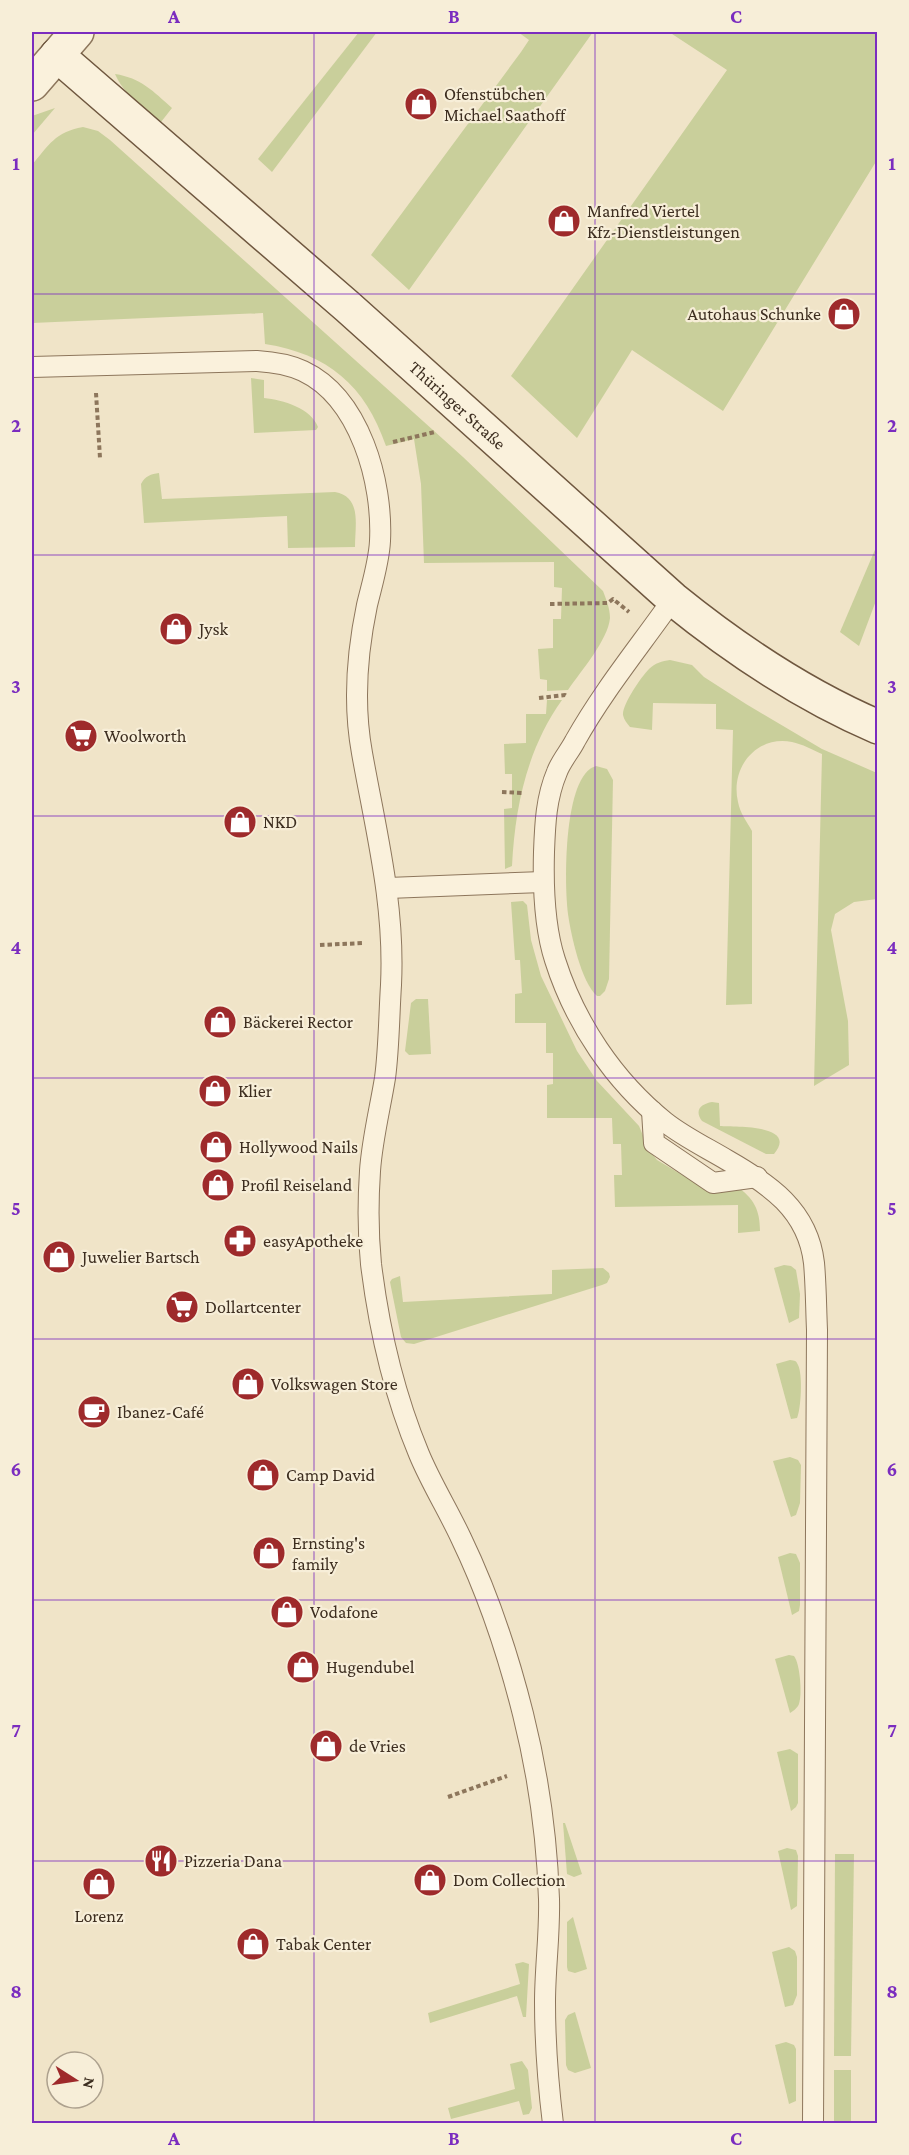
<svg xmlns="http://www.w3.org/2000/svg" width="909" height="2155" viewBox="0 0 909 2155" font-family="'Crimson Pro',serif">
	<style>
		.green { fill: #c9cf9b }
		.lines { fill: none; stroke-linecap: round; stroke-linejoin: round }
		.lane-casing { stroke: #8d765c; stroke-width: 22 }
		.street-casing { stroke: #8d765c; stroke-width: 36 }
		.secondary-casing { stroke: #6f573f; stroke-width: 36 }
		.path { stroke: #8d765c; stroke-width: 4; stroke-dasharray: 4.5 3; stroke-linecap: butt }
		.lane { stroke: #faf1dc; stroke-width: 20 }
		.street { stroke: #faf1dc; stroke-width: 33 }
		.secondary { stroke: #faf1dc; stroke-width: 33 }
		.grid { fill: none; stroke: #7b2cbf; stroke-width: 1.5; stroke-opacity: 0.55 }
		.labels { text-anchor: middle; stroke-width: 4.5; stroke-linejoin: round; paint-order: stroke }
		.poi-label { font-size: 18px; fill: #3d2e20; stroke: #f7eed8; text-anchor: start }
		.street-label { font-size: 18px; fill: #3d2e20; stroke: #f7eed8 }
		.neatline { fill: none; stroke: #7b2cbf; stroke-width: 2 }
		.grid-label { font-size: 20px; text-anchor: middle; font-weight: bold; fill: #7b2cbf }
	</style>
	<rect width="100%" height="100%" fill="#f0e4c8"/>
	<g class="green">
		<path d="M359,32H377L272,172L258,159Z"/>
		<path d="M518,32H593L409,290L371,255L521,52L529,40Z"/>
		<path d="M669,32H877V160L723,411L632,350L577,438L511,376L727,70Z"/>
		<path d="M115,74C141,78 153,91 172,108L161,122C144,107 124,95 115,74Z"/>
		<path d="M55,108L32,135V116Z"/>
		<path d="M83,127L98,131L110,140L463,457L603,591C606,599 610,608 610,618C608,640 581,671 568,690L547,691V680L540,679L538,649L553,648V619H561L562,588L554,587V562L424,563L421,484L414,439L386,446C365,385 328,354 265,344L263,313L32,323V165C49,145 55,132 83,127Z"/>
		<path d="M251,378L264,380V398C283,400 311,408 318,427L316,430L254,433Z"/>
		<path d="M159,473L162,499L335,492C362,497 355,525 355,547L288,548L287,516L144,523L141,484C145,476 151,474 159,473Z"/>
		<path d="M877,545V598L859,646L840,632Z"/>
		<path d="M670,660L692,665L704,677L746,704L822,749L877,773V899L854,902L835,914L831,930L848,1021L849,1065L814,1086L822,754C813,750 802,744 792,742C756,735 730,768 738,802C740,813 747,822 752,831V1004L726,1005L733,730L716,729V704L653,703L652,730L630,727C627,723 624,720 623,715C622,705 641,677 649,669C655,663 662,661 670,660Z"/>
		<path d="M547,700H562C527,749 515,807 512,866L505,869L504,809L512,808V774H505L504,744L526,743V714H546Z"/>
		<path d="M596,766L607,769L613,780L609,979L605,991L600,996H597C581,982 571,935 568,914C564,885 563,775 596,766Z"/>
		<path d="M523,901L527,905L531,940L541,976L577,1051L597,1081L639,1126L649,1150L657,1160L711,1192L720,1193L736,1186C754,1198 760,1210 760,1231L738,1233V1205L615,1207L614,1175H622L621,1144H613L612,1118H547V1085L553,1084V1053H546V1023H515V994L522,993L520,960H515L511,902Z"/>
		<path d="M416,999H428L431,1054L409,1055L405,1051L411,1003Z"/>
		<path d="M712,1102L719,1103L720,1126C734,1127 799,1124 774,1154H766L702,1121C694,1110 701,1104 712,1102Z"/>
		<path d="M784,1265L791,1266L796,1270L800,1294L799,1318L789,1323L774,1268Z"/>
		<path d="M603,1268L609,1273L610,1277L607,1283L602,1285L414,1344L406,1343L401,1337L390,1282L392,1279L400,1276L403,1302L552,1294V1270Z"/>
		<path d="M790,1360C795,1361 796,1360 798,1365C803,1374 801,1410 797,1418L791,1419L776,1364Z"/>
		<path d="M790,1457L798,1460L801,1465L800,1503L796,1515L791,1517L773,1461Z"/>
		<path d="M790,1553L796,1554L800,1563V1605L799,1611L792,1615L778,1557Z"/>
		<path d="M789,1655L794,1656C800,1663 803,1698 798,1706C796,1709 793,1711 790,1713L775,1659Z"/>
		<path d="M790,1749L798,1754V1803L796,1807L791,1811L777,1752Z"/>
		<path d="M563,1823H565L582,1874L574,1877L567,1874Z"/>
		<path d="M787,1848L796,1850L798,1856L797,1906L791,1910L778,1851Z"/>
		<path d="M835,1854H854L851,2056H834Z"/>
		<path d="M573,1917L587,1969L575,1973L568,1971L567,1967V1922Z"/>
		<path d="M789,1947L795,1951L797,1957V1995L793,2005L785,2007L772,1952Z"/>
		<path d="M523,1962L529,1964L526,2017H523L517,1996L430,2023L428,2013L520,1984L515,1964Z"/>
		<path d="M575,2012L591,2068L575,2073L568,2070L566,2065L565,2020L568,2015Z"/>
		<path d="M786,2042L794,2045L796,2049V2101L789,2104L775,2045Z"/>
		<path d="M522,2061L528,2070L532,2108L529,2114L523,2115L519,2101L451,2119L448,2108L515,2089L510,2064Z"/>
		<rect x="834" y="2070" width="17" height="53"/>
	</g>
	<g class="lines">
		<g class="lane-casing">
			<g id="lane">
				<path d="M32,367L257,361C273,362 288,364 303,371C360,398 383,482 380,541C379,562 372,584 367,605C357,653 353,704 362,753C376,832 395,904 391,985C389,1016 389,1048 385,1078C380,1109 372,1140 370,1171C368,1201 368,1234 371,1264C379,1329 394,1394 419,1454C431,1483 448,1510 461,1538C488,1594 508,1654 523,1714C538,1774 547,1837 549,1899C550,1933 545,1968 545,2002C545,2042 548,2083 553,2124"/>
				<path d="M673,599C640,646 603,691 575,741C570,751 561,761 557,772C546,798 545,824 544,852C543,887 544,926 555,960C575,1023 614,1081 665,1122C684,1137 707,1148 727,1160C769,1184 808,1210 814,1263C816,1285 816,1308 817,1330L813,2124"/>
				<path d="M388,888L543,882"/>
				<path d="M652,1111L654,1143L713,1183L757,1177"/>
			</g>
		</g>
		<g class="street-casing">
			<path id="street" d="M32,84L77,32"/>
		</g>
		<g class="secondary-casing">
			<g id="secondary">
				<path id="s1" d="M57,55L348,307L673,599C736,650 803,695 878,727"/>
			</g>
		</g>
		<g class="path">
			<path d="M96,393L100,458"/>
			<path d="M393,442L435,432"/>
			<path d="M550,604L608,603L613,599L629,612"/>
			<path d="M539,698L565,695L568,697"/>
			<path d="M502,792L522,793"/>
			<path d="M320,945L364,943"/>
			<path d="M448,1797L507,1776"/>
		</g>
		<use href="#lane" class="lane"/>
		<use href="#street" class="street"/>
		<use href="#secondary" class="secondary"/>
	</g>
	<path class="grid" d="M314,32V2124M595,32V2124M32,294H878M32,555H878M32,816H878M32,1078H878M32,1339H878M32,1600H878M32,1861H878"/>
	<defs>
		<g id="shop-disc" transform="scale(1.725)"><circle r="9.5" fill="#9e2a2b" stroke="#f7eed8"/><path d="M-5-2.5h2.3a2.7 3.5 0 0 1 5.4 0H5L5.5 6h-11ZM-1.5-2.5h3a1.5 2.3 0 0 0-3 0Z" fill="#fff"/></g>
		<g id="supermarket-disc" transform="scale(1.725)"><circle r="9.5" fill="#9e2a2b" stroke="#f7eed8"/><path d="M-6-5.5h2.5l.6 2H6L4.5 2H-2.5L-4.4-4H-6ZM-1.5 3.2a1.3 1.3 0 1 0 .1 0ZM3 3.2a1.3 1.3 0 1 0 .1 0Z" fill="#fff"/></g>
		<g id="pharmacy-disc" transform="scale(1.725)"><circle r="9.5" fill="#9e2a2b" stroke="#f7eed8"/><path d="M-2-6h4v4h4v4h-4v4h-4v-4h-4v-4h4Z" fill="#fff"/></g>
		<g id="cafe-disc" transform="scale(1.725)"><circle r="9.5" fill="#9e2a2b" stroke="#f7eed8"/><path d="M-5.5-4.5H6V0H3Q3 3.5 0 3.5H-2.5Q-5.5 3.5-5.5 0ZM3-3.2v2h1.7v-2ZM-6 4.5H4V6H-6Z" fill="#fff"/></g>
		<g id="restaurant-disc" transform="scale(1.725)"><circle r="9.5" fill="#9e2a2b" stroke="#f7eed8"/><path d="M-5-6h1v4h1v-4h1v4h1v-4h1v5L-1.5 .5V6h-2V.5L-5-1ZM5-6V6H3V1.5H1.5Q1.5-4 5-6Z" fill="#fff"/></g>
	</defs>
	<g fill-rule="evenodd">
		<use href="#shop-disc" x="421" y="104"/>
		<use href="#shop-disc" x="564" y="221"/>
		<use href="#shop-disc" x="844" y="314"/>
		<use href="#shop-disc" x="176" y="629"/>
		<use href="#supermarket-disc" x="81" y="736"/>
		<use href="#shop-disc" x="240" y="822"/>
		<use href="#shop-disc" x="220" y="1022"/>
		<use href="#shop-disc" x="215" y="1091"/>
		<use href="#shop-disc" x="216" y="1147"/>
		<use href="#shop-disc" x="218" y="1185"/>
		<use href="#pharmacy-disc" x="240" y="1241"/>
		<use href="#shop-disc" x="59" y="1257"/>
		<use href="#supermarket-disc" x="182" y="1307"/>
		<use href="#shop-disc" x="248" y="1384"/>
		<use href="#cafe-disc" x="94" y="1412"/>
		<use href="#shop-disc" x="263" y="1475"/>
		<use href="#shop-disc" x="269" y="1553"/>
		<use href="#shop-disc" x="287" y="1612"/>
		<use href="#shop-disc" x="303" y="1667"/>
		<use href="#shop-disc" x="326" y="1746"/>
		<use href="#restaurant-disc" x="161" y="1861"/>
		<use href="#shop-disc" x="430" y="1880"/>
		<use href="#shop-disc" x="99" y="1884"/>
		<use href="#shop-disc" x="253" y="1944"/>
	</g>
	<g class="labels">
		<g class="poi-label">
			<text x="444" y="100">Ofenstübchen<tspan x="444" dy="21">Michael Saathoff</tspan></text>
			<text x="587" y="217">Manfred Viertel<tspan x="587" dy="21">Kfz-Dienstleistungen</tspan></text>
			<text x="821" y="320" text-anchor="end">Autohaus Schunke</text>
			<text x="199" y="635">Jysk</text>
			<text x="104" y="742">Woolworth</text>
			<text x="263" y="828">NKD</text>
			<text x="243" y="1028">Bäckerei Rector</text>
			<text x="238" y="1097">Klier</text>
			<text x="239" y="1153">Hollywood Nails</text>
			<text x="241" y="1191">Profil Reiseland</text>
			<text x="263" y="1247">easyApotheke</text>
			<text x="82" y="1263">Juwelier Bartsch</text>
			<text x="205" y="1313">Dollartcenter</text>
			<text x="271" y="1390">Volkswagen Store</text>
			<text x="117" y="1418">Ibanez-Café</text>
			<text x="286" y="1481">Camp David</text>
			<text x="292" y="1549">Ernsting's<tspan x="292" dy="21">family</tspan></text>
			<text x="310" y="1618">Vodafone</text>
			<text x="326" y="1673">Hugendubel</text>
			<text x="349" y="1752">de Vries</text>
			<text x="184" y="1867">Pizzeria Dana</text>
			<text x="453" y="1886">Dom Collection</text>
			<text x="99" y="1922" text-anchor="middle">Lorenz</text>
			<text x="276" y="1950">Tabak Center</text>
		</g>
		<g class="street-label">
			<text dy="6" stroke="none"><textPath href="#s1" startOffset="532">Thüringer Straße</textPath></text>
		</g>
	</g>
	<rect width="909" height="2155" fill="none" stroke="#f7eed8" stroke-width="66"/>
	<g transform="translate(75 2080) rotate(102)"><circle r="28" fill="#f7eed8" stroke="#ada18e" stroke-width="1.5"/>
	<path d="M0-4.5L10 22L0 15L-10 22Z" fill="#9e2a2b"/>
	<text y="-9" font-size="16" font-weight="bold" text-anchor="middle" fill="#3d2e20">N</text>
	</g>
	<rect x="33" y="33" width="843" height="2089" class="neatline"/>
	<g class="grid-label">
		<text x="174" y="23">A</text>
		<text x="454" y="23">B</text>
		<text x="736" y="23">C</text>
		<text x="16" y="170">1</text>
		<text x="892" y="170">1</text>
		<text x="16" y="432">2</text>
		<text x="892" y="432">2</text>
		<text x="16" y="693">3</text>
		<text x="892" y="693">3</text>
		<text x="16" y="954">4</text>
		<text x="892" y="954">4</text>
		<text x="16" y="1215">5</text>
		<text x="892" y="1215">5</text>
		<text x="16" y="1476">6</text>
		<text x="892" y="1476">6</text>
		<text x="16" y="1737">7</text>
		<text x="892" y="1737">7</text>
		<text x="16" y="1998">8</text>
		<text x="892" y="1998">8</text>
		<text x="174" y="2145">A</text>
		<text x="454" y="2145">B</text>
		<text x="736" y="2145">C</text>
	</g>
</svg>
